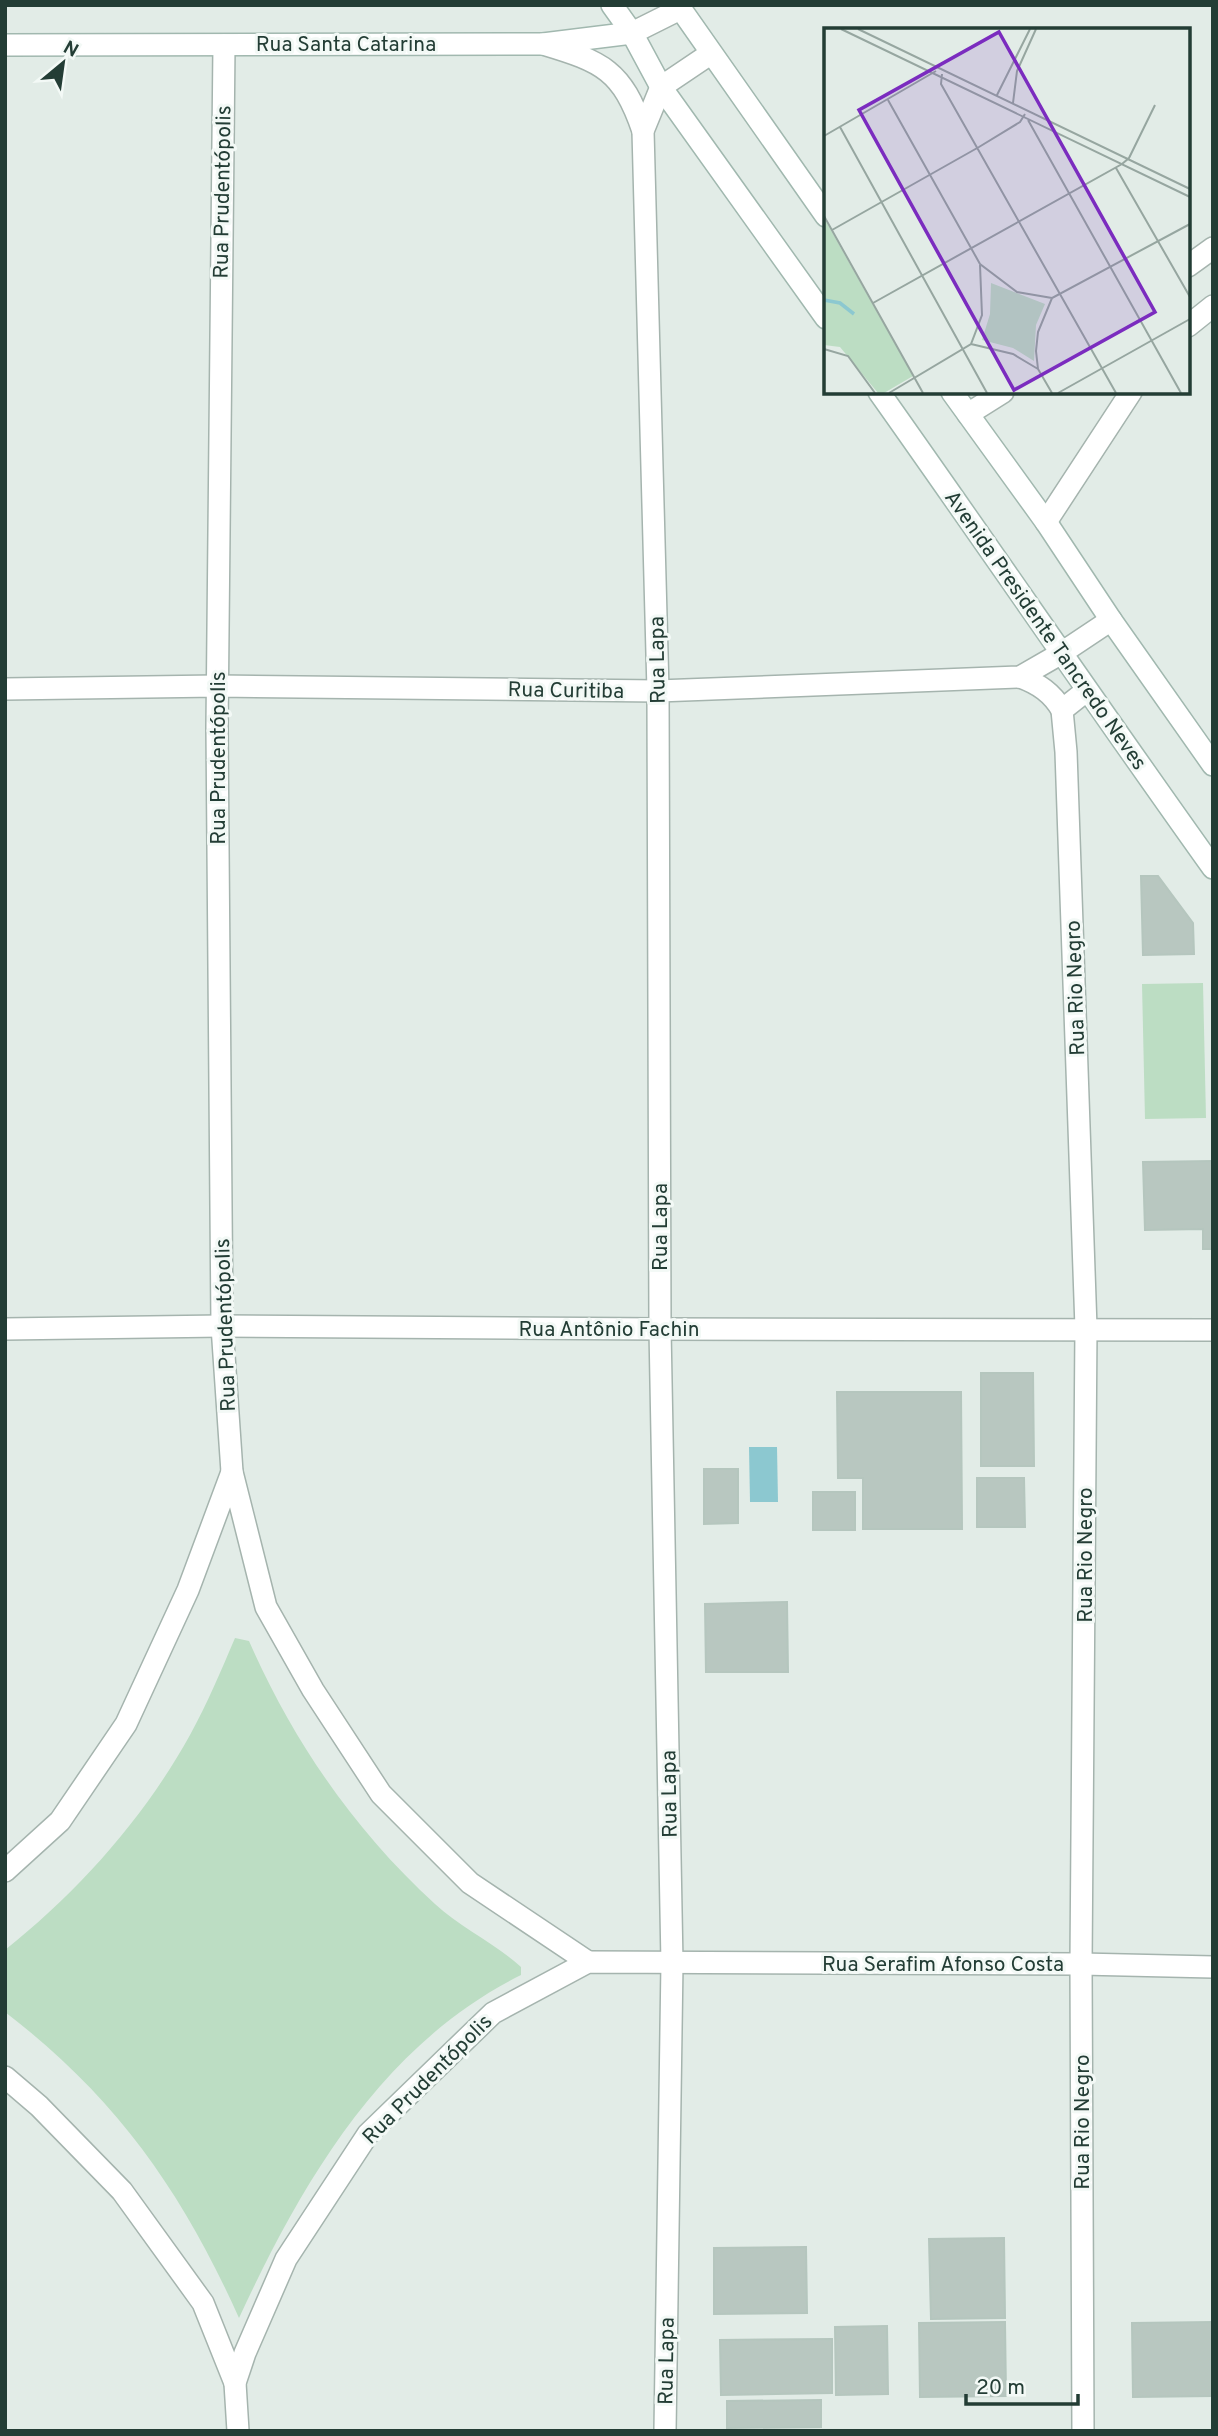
<svg xmlns="http://www.w3.org/2000/svg" width="1218" height="2436" viewBox="0 0 1218 2436" font-family="Overpass,sans-serif">
	<style>
		.green { fill: #bcddc3 }
		.water { fill: #8cc8d0 }
		.building { fill: #b8c7c0; stroke: #b5c6be; stroke-width: 2 }
		.lines { fill: none; stroke-linecap: round; stroke-linejoin: round }
		.street-casing { stroke: #a5b4ae; stroke-width: 24 }
		.secondary-casing { stroke: #a1b8af; stroke-width: 24 }
		.street { stroke: #fff; stroke-width: 21 }
		.secondary { stroke: #fff; stroke-width: 21 }
		.labels { text-anchor: middle; stroke-width: 6; stroke-linejoin: round; paint-order: stroke }
		.street-label { font-size: 21px; fill: #233d35; stroke: #f3f9f6 }
		.inset-river { fill: none; stroke: #8cc8d0; stroke-width: 3.5 }
		.inset-road { fill: none; stroke: #96a6a0; stroke-width: 2 }
		.view { fill: #7b2cbf; fill-opacity: 0.15; stroke: #7b2cbf; stroke-width: 3.5 }
		.inset-edge { fill: none; stroke: #233d35; stroke-width: 3.5 }
	</style>
	<rect width="100%" height="100%" fill="#e2ece7"/>
	<g class="green">
		<path d="M1203,983L1206,1118L1145,1119L1142,984Z"/>
		<path d="M235,1638L249,1641C293,1741 354,1830 435,1904C461,1928 496,1944 521,1967V1975C382,2044 302,2182 239,2318C182,2191 116,2097 5,2012V1950C79,1891 144,1818 190,1735C207,1704 221,1671 235,1638Z"/>
	</g>
	<path class="water" d="M749,1447H777L778,1502H750Z"/>
	<g class="building">
		<path d="M1141,876H1158L1193,923L1194,954L1143,955Z"/>
		<path d="M1213,1161V1249H1203V1229L1145,1230L1143,1162Z"/>
		<path d="M981,1373H1033L1034,1466H981Z"/>
		<path d="M837,1392H961L962,1529H863V1478H838Z"/>
		<path d="M704,1469H738V1523L704,1524Z"/>
		<path d="M977,1478H1024L1025,1527H977Z"/>
		<rect x="813" y="1492" width="42" height="38"/>
		<path d="M787,1602L788,1672H706L705,1604Z"/>
		<path d="M1004,2238L1005,2318L931,2319L929,2239Z"/>
		<path d="M806,2247L807,2313L714,2314V2248Z"/>
		<path d="M1005,2322L1006,2396L920,2397L919,2323Z"/>
		<path d="M1213,2322V2396L1133,2397L1132,2323Z"/>
		<path d="M887,2326L888,2394L836,2395L835,2327Z"/>
		<path d="M832,2339V2393L721,2395L720,2340Z"/>
		<path d="M821,2400V2427L727,2428V2401Z"/>
	</g>
	<g class="lines">
		<g class="street-casing">
			<g id="street">
				<path d="M632,33L680,9"/>
				<path d="M543,44C603,62 622,70 643,131"/>
				<path d="M224,45L217,727L222,1326L232,1472L266,1607L313,1690L381,1794L470,1883L588,1962"/>
				<path d="M1188,266L1213,248"/>
				<path d="M1188,326L1213,306"/>
				<path d="M968,414L1003,392"/>
				<path d="M1046,522L1131,392"/>
				<path d="M1020,677C1039,684 1052,693 1062,710"/>
				<path d="M5,689L217,686L658,691L1020,677L1060,654L1111,620"/>
				<path d="M5,1329L222,1326L660,1329L1213,1330"/>
				<path d="M5,1871L60,1821L126,1724L188,1590L232,1472"/>
				<path d="M5,2077L39,2106L122,2191L203,2303L235,2383"/>
				<path d="M238,2431L235,2383L245,2353L286,2259L368,2134L493,2013L588,1962L1081,1964L1213,1967"/>
				<path d="M665,2431L672,1963L660,1329L658,691L643,131L661,87L710,54"/>
				<path d="M1083,2431L1081,1964L1086,1328L1066,752L1062,710L1086,691"/>
			</g>
		</g>
		<g class="secondary-casing">
			<g id="secondary">
				<path d="M612,5L632,33L661,87L826,318"/>
				<path d="M678,5L826,216"/>
				<path d="M5,45L543,44L632,33"/>
				<path d="M879,392C991,550 1100,710 1213,868"/>
				<path d="M952,392L1046,522L1111,620L1213,765"/>
			</g>
		</g>
		<use href="#street" class="street"/>
		<use href="#secondary" class="secondary"/>
	</g>
	<g class="labels">
		<g class="street-label">
			<text x="346" y="51">Rua Santa Catarina</text>
			<text transform="translate(222 192) rotate(-89)" y="7">Rua Prudentópolis</text>
			<text transform="translate(1046 630) rotate(55)" y="7">Avenida Presidente Tancredo Neves</text>
			<text transform="translate(657 660) rotate(-91)" y="7">Rua Lapa</text>
			<text transform="translate(566 690) rotate(1)" y="7">Rua Curitiba</text>
			<text transform="translate(218 758) rotate(-90)" y="7">Rua Prudentópolis</text>
			<text transform="translate(1075 988) rotate(-92)" y="7">Rua Rio Negro</text>
			<text transform="translate(660 1227) rotate(-90)" y="7">Rua Lapa</text>
			<text transform="translate(225 1325) rotate(-92)" y="7">Rua Prudentópolis</text>
			<text x="609" y="1336">Rua Antônio Fachin</text>
			<text transform="translate(1085 1555) rotate(-90)" y="7">Rua Rio Negro</text>
			<text transform="translate(669 1794) rotate(-91)" y="7">Rua Lapa</text>
			<text x="943" y="1971">Rua Serafim Afonso Costa</text>
			<text transform="translate(427 2079) rotate(-45)" y="7">Rua Prudentópolis</text>
			<text transform="translate(1082 2122) rotate(-90)" y="7">Rua Rio Negro</text>
			<text transform="translate(666 2361) rotate(-89)" y="7">Rua Lapa</text>
		</g>
	</g>
	<g transform="translate(824 28)">
		<rect width="366" height="366" fill="#e2ece7"/>
		<path d="M0,190L89,348L60,365H54L16,319L0,317ZM167,255L221,276L212,297L210,333L189,320L158,312L166,286Z" fill="#bcddc3"/>
		<path class="inset-river" d="M0,272L16,275L30,286"/>
		<path class="inset-road" d="M17,1L366,169M34,1L366,161M118,46L117,56L292,365M173,67L206,1M64,72L156,236L193,264L228,270M189,75L193,43L212,1M204,92L357,365M16,99L163,365M0,108L112,43M292,140L366,269M0,188L99,365M8,202L155,119L196,94L201,86M49,275L298,136L305,130L331,77M147,316L189,326L214,341M0,321L24,328L51,365M65,365L147,316L158,287L156,237M228,365L214,341L212,323L214,304L228,270L366,196M234,365L366,291"/>
		<path class="view" d="M175,4L331,284L190,362L35,82Z"/>
		<rect width="366" height="366" class="inset-edge"/>
	</g>
	<rect width="1218" height="2436" fill="none" stroke="#233d35" stroke-width="14"/>
	<g transform="translate(63 63) rotate(29)" stroke="#f3f9f6" stroke-width="5" paint-order="stroke">
	<path d="M0-5L12 26L0 18L-12 26Z" fill="#233d35"/>
	<text y="-10" font-size="19" font-weight="bold" text-anchor="middle" fill="#233d35">N</text>
	</g>
	<path d="M966 2394v10h112v-10" fill="none" stroke="#233d35" stroke-width="3.5"/>
	<text x="976" y="2394" font-size="21" fill="#233d35" stroke="#f3f9f6" stroke-width="5" paint-order="stroke">20 m</text>
</svg>
